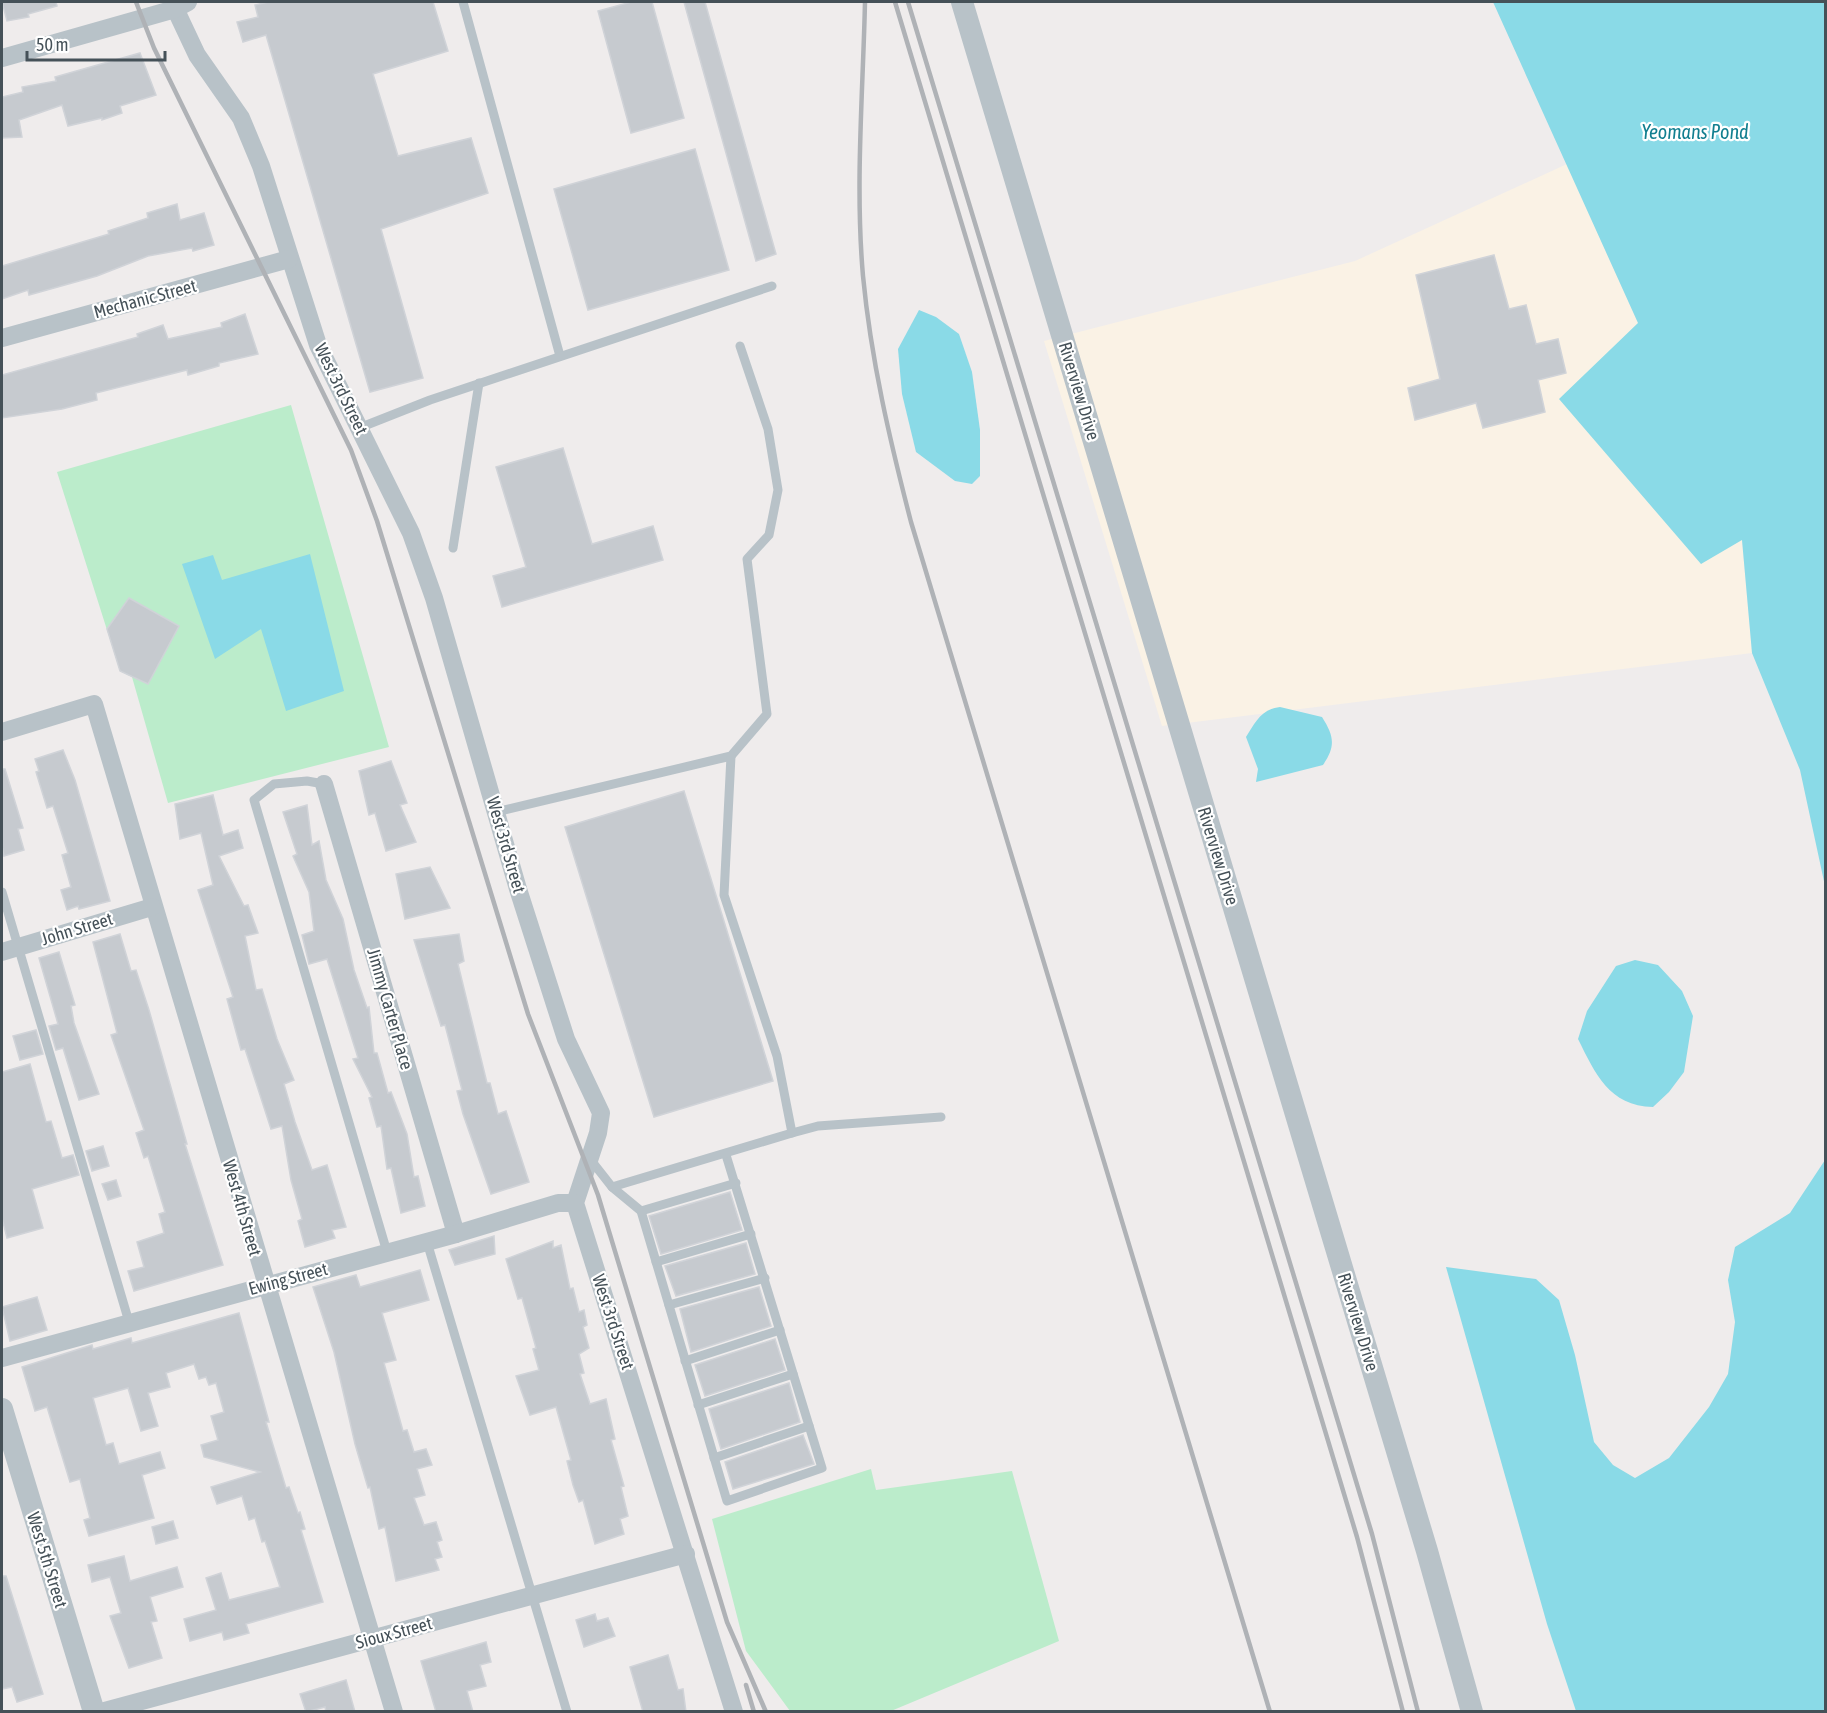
<svg xmlns="http://www.w3.org/2000/svg" width="1827" height="1713" viewBox="0 0 1827 1713" font-family="'Asap Condensed',sans-serif">
	<style>
		.commercial { fill: #faf2e5 }
		.green { fill: #bbeccb }
		.water { fill: #8adae7 }
		.building { fill: #c6cacf; stroke: #d0d3d8; stroke-width: 1.5 }
		.lines { fill: none; stroke-linecap: round; stroke-linejoin: round }
		.service { stroke: #b8c2c8; stroke-width: 9 }
		.minor { stroke: #b8c2c8; stroke-width: 18 }
		.tertiary { stroke: #b8c2c8; stroke-width: 22 }
		.rail { stroke: #afb2b6; stroke-width: 4.5 }
		.labels { text-anchor: middle; stroke-width: 4.5; stroke-linejoin: round; paint-order: stroke }
		.street-label { font-size: 18px; fill: #455158; stroke: #fff }
		.water-label { font-size: 20px; font-style: italic; fill: #127f90; stroke: #fff }
	</style>
	<rect width="100%" height="100%" fill="#efecec"/>
	<path class="commercial" d="M1567,164L1638,323L1742,540L1752,653L1162,726L1044,341L1355,261Z"/>
	<g class="green">
		<path d="M291,405L389,747L168,803L132,677L120,671L57,472Z"/>
		<path d="M871,1469L876,1490L1012,1471L1059,1641L891,1711H790L746,1651L712,1519Z"/>
	</g>
	<g class="water">
		<path d="M1493,2H1825V886L1800,770L1752,653L1742,540L1701,564L1559,399L1638,323Z"/>
		<path d="M919,310L936,317L959,334L972,372L980,430V476L972,484L955,481L916,452L902,394L898,349Z"/>
		<path d="M310,554L344,691L286,711L261,629L215,659L182,564L213,555L222,580Z"/>
		<path d="M1280,707L1322,717C1334,736 1336,746 1323,765L1256,782L1258,769L1246,737C1255,723 1261,709 1280,707Z"/>
		<path d="M1635,960L1658,965L1682,991L1693,1016L1684,1072L1669,1092L1653,1107C1609,1106 1595,1073 1578,1039L1587,1011L1616,966Z"/>
		<path d="M1825,1160V1711H1576L1547,1624L1446,1267L1536,1279L1559,1300L1575,1355L1594,1442L1613,1465L1635,1478L1669,1458L1709,1407L1728,1374L1735,1322L1728,1280L1735,1247L1790,1213Z"/>
	</g>
	<g class="building">
		<path d="M2,2H56L57,6L28,14L29,17L7,21Z"/>
		<path d="M268,2H433L448,51L373,74L398,156L471,138L488,193L381,229L423,378L370,392L266,35L243,42L237,22L258,17L255,5Z"/>
		<path d="M631,2H652L684,118L631,133L598,11Z"/>
		<path d="M684,2H705L776,254L756,261Z"/>
		<path d="M140,53L156,95L120,106L122,113L102,120V118L68,126L62,105L19,120L22,137L2,138V97L23,92L22,87L56,81L55,77Z"/>
		<path d="M695,149L729,270L588,310L554,189Z"/>
		<path d="M177,204L180,220L204,213L214,245L193,251L192,248L148,256L97,276L29,295L28,290L2,299V266L109,234L108,231L148,218L147,213Z"/>
		<path d="M1494,255L1509,309L1526,305L1536,344L1558,339L1566,373L1538,380L1545,412L1483,428L1476,403L1415,420L1408,388L1440,379L1416,275Z"/>
		<path d="M245,314L258,354L219,363V366L188,375L187,370L96,393L97,400L62,409L2,418V375L138,337L137,334L163,325L168,339L222,327L221,323Z"/>
		<path d="M563,448L592,544L653,526L663,560L502,607L493,576L526,567L496,467Z"/>
		<path d="M129,598L179,626L148,684L120,671L107,629Z"/>
		<path d="M63,750L75,780L110,901L79,909L78,906L67,910L61,890L71,887L62,855L68,853L53,806L47,808L36,772L39,771L35,759Z"/>
		<path d="M391,761L407,803L400,805L416,842L386,851L375,813L369,815L359,771Z"/>
		<path d="M2,769H5L23,828L18,829L24,850L4,856L2,846Z"/>
		<path d="M684,791L773,1081L654,1117L565,827Z"/>
		<path d="M213,795L223,835L238,830L243,848L219,856L244,906L248,905L258,933L245,936L256,990L262,989L277,1039L294,1080L284,1084L295,1122L312,1170L327,1165L346,1227L332,1230L335,1238L305,1247L298,1221L302,1219L291,1180L282,1126L271,1129L245,1049L241,1050L227,999L233,997L198,890L213,885L201,833L180,839L175,804Z"/>
		<path d="M307,805L312,845L319,841L326,880L343,919L354,970L367,1008L369,1007L374,1053H377L388,1093L391,1092L407,1134L414,1177L418,1176L425,1206L401,1213L391,1168L387,1169L381,1126L377,1127L369,1098L372,1097L353,1059L358,1058L327,959L309,964L302,935L314,931L309,892L293,856L297,854L283,812Z"/>
		<path d="M430,867L450,908L405,919L396,874Z"/>
		<path d="M120,934L131,971L136,970L149,1010L187,1144H185L223,1265L134,1291L128,1271L144,1267L137,1242L164,1233L159,1214L165,1212L148,1156L144,1158L136,1133L144,1130L111,1035L117,1033L93,942Z"/>
		<path d="M459,934L464,961L458,964L487,1083H490L498,1114L506,1111L529,1182L491,1194L463,1114L457,1091L462,1090L445,1025L441,1026L414,940Z"/>
		<path d="M59,952L75,1005L71,1006L74,1023L99,1094L79,1100L63,1048L56,1050L49,1026L58,1024L39,958Z"/>
		<path d="M36,1030L43,1054L20,1060L13,1036Z"/>
		<path d="M30,1064L46,1122L51,1121L62,1158L73,1155L79,1175L32,1189L43,1228L7,1238L2,1218V1072Z"/>
		<path d="M103,1146L109,1166L92,1171L86,1151Z"/>
		<path d="M116,1180L121,1196L108,1200L102,1184Z"/>
		<path d="M730,1192L742,1230L661,1254L649,1216Z"/>
		<path d="M494,1236L495,1254L455,1265L449,1250Z"/>
		<path d="M553,1241V1248L561,1245L570,1289L573,1288L579,1312L584,1310L587,1325L583,1327L589,1348L579,1354L584,1373L580,1374L590,1404L606,1399L615,1439L611,1440L624,1486L621,1487L628,1516L620,1519L624,1534L595,1544L583,1500L579,1502L573,1485L567,1461L571,1460L556,1407L530,1415L516,1376L539,1370L533,1349L536,1348L522,1298L518,1299L506,1259Z"/>
		<path d="M746,1243L755,1274L676,1296L665,1266Z"/>
		<path d="M420,1270L429,1300L382,1313L396,1360L384,1363L403,1431L407,1430L414,1452L426,1449L432,1465L417,1469L425,1495L414,1498L424,1525L436,1522L442,1540L437,1542L442,1557L435,1559L439,1570L396,1581L385,1527L379,1529L370,1487L368,1488L355,1444L334,1352L313,1287L356,1275L360,1287Z"/>
		<path d="M759,1287L771,1326L691,1352L680,1309Z"/>
		<path d="M37,1297L47,1330L10,1341L2,1307Z"/>
		<path d="M239,1313L269,1422H266L286,1488L289,1487L298,1513L300,1512L305,1529L301,1530L323,1602L246,1624L249,1633L224,1640L222,1632L190,1641L184,1619L216,1610L206,1578L221,1573L229,1600L280,1587L265,1541L262,1542L255,1518L249,1520L242,1496L217,1504L211,1487L260,1472L204,1457L201,1445L218,1440L211,1416L224,1412L216,1383L209,1385L206,1377L199,1379L194,1364L166,1373L170,1387L148,1393L158,1426L141,1431L128,1388L93,1398L106,1445L113,1443L119,1464L160,1452L165,1468L142,1475L154,1518L89,1536L84,1520L90,1518L80,1479L70,1482L47,1407L35,1411L22,1367L92,1345L93,1349L131,1338L132,1343Z"/>
		<path d="M775,1339L785,1370L705,1396L695,1365Z"/>
		<path d="M789,1383L800,1422L721,1449L709,1409Z"/>
		<path d="M803,1435L814,1464L733,1489L725,1462Z"/>
		<path d="M173,1521L178,1538L156,1544L152,1527Z"/>
		<path d="M124,1556L130,1581L177,1567L183,1587L150,1597L157,1621L151,1622L162,1658L129,1668L110,1616L121,1613L110,1577L92,1582L88,1565Z"/>
		<path d="M2,1576H6L43,1694L17,1702L12,1687L2,1689Z"/>
		<path d="M595,1614L597,1621L608,1618L615,1636L584,1647L576,1620Z"/>
		<path d="M486,1642L491,1662L480,1665L486,1686L467,1691L473,1712H436L421,1661Z"/>
		<path d="M668,1655L678,1690L683,1689L686,1712H643L630,1667Z"/>
		<path d="M346,1680L355,1712H326L325,1707L306,1712L300,1694Z"/>
	</g>
	<g class="lines">
		<g class="service">
			<path d="M463,2L560,356"/>
			<path d="M359,428L430,400L772,286"/>
			<path d="M453,548L479,383"/>
			<path d="M324,784L307,781L274,784L254,800L387,1252"/>
			<path d="M496,812L731,756L767,714L747,559L769,535L778,490L768,429L740,346"/>
			<path d="M2,892L129,1322"/>
			<path d="M792,1133L818,1126L941,1117"/>
			<path d="M590,1159L612,1187L641,1211L727,1501L822,1468L726,1155"/>
			<path d="M612,1187L792,1133L777,1056L724,895L731,756"/>
			<path d="M641,1211L736,1183"/>
			<path d="M427,1242L567,1712"/>
			<path d="M656,1262L751,1234"/>
			<path d="M669,1305L765,1278"/>
			<path d="M685,1361L780,1330"/>
			<path d="M698,1405L793,1374"/>
			<path d="M714,1458L809,1426"/>
		</g>
		<g class="minor">
			<path d="M172,2L197,55L241,118L261,166L318,345L411,533L434,598L518,889L566,1039L601,1113L598,1133L575,1203L734,1712"/>
			<path d="M2,58L175,9L188,2"/>
			<path d="M2,338L289,259"/>
			<path d="M2,732L94,704L394,1712"/>
			<path d="M324,784L456,1234"/>
			<path d="M2,952L152,907"/>
			<path d="M2,1358L456,1234L558,1203H575"/>
			<path d="M101,1712L686,1554"/>
		</g>
		<g class="tertiary">
			<path d="M962,2L1427,1551L1472,1712"/>
			<path d="M2,1409L94,1712"/>
		</g>
		<g class="rail">
			<path d="M136,2L154,48L351,450L377,521L528,1014L598,1195L727,1622L766,1712"/>
			<path d="M865,2C863,92 855,185 863,276C871,360 890,441 911,522L1270,1712"/>
			<path d="M895,2L1357,1537L1403,1712"/>
			<path d="M908,2L1372,1534L1418,1712"/>
			<path d="M746,1685L754,1712"/>
		</g>
	</g>
	<g class="labels">
		<g class="street-label">
			<text transform="translate(145 299) rotate(-15)" y="6">Mechanic Street</text>
			<text transform="translate(341 389) rotate(64)" y="6">West 3rd Street</text>
			<text transform="translate(1079 391) rotate(73)" y="6">Riverview Drive</text>
			<text transform="translate(506 845) rotate(74)" y="6">West 3rd Street</text>
			<text transform="translate(1218 856) rotate(73)" y="6">Riverview Drive</text>
			<text transform="translate(77 929) rotate(-17)" y="6">John Street</text>
			<text transform="translate(390 1009) rotate(74)" y="6">Jimmy Carter Place</text>
			<text transform="translate(242 1208) rotate(74)" y="6">West 4th Street</text>
			<text transform="translate(288 1279) rotate(-15)" y="6">Ewing Street</text>
			<text transform="translate(613 1322) rotate(72)" y="6">West 3rd Street</text>
			<text transform="translate(1358 1322) rotate(73)" y="6">Riverview Drive</text>
			<text transform="translate(47 1560) rotate(73)" y="6">West 5th Street</text>
			<text transform="translate(394 1633) rotate(-15)" y="6">Sioux Street</text>
		</g>
		<g class="water-label">
			<text x="1695" y="139">Yeomans Pond</text>
		</g>
	</g>
	<rect width="1827" height="1713" fill="none" stroke="#455158" stroke-width="6"/>
	<path d="M27 51v9h138v-9" fill="none" stroke="#455158" stroke-width="3"/>
	<text x="36" y="51" font-size="18" fill="#455158" stroke="#ffffff" stroke-width="4.5" paint-order="stroke">50 m</text>
</svg>
